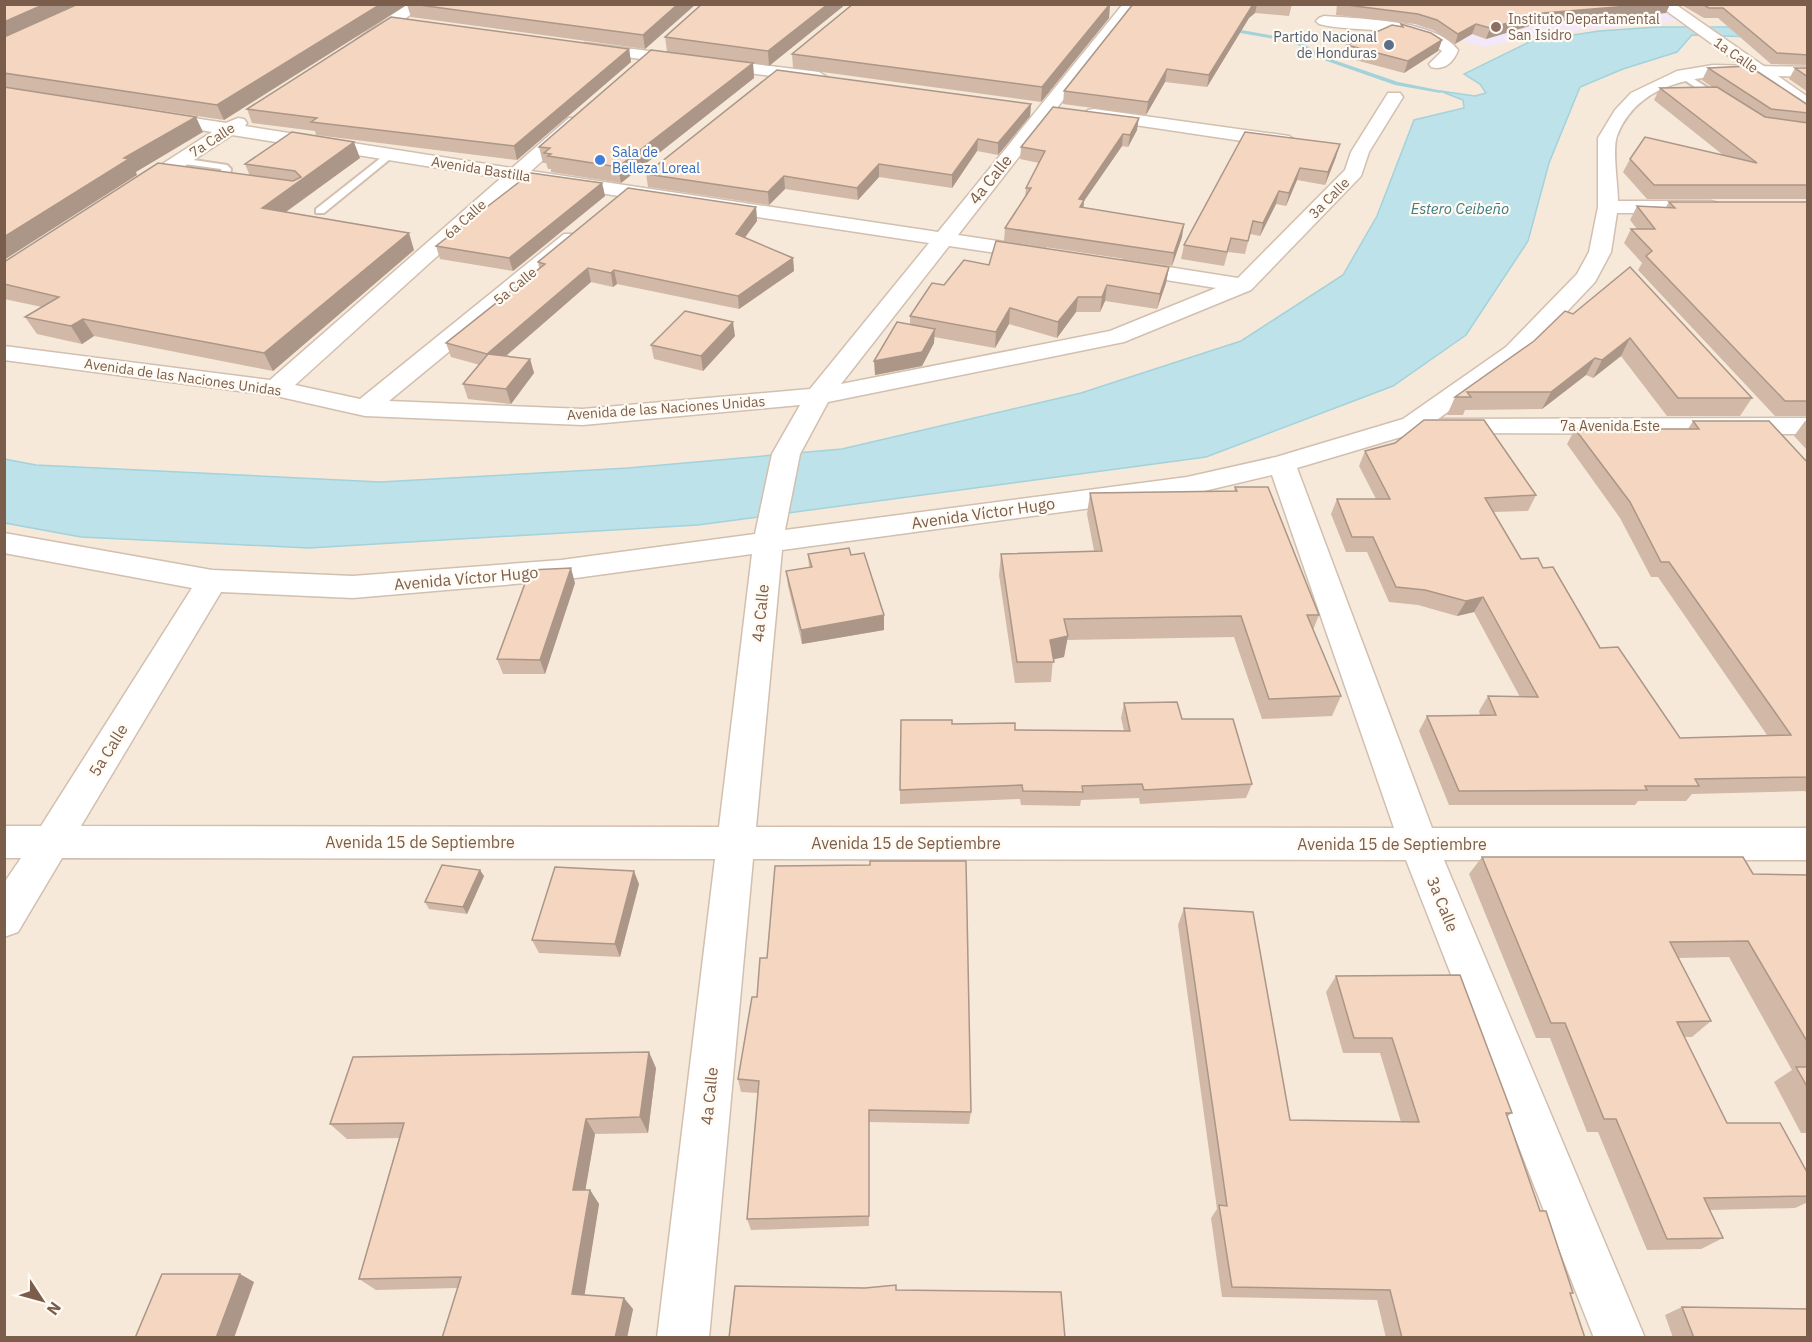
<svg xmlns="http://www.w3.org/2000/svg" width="1812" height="1342" viewBox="0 0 1812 1342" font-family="'IBM Plex Sans',sans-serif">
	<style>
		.residential { fill: #f6e9d9 }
		.education { fill: #f3e7fa }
		.water { fill: #bde2e9; stroke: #a3d2db; stroke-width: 1.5 }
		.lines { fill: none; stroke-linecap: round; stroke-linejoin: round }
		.stream { fill: #a3d2db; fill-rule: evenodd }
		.lane-casing { stroke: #d2bfaf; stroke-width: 4 }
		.street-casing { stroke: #d2bfaf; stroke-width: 3 }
		.secondary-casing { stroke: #d7c1ae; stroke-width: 3 }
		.lane { fill: #fff; fill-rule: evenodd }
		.street { fill: #fff; fill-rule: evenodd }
		.secondary { fill: #fff; fill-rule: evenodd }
		.wall { fill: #d2b8a6 }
		.shaded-wall { fill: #ab9687 }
		.building { fill: #f4d6c1; stroke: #ab9687; stroke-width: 1.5 }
		.education-dot { fill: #8d6e63; stroke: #fffaf2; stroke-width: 2 }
		.service-dot { fill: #5c6f8a; stroke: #fffaf2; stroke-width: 2 }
		.shop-dot { fill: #3f7fe0; stroke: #fffaf2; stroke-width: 2 }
		.labels { text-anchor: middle; stroke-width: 4.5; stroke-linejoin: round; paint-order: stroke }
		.far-education-label { font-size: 14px; fill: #785e54; stroke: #fffaf2; text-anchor: start }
		.far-service-label { font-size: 14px; fill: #4e5e75; stroke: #fffaf2; text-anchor: end }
		.far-street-label { font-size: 14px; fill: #7b5d4b; stroke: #fffaf2 }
		.far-shop-label { font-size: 14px; fill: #366cbe; stroke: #fffaf2; text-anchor: start }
		.far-water-label { font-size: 15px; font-style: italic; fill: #407b87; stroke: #fffaf2 }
		.street-label { font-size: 16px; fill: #7b5d4b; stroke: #fffaf2 }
	</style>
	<rect width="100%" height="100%" fill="#fdf6eb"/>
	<rect class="residential" x="5" y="5" width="1802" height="1332"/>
	<path class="education" d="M1337,5H1658L1680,21L1551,33L1485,47L1442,35L1339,21Z"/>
	<path class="water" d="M1657,27H1762L1785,38L1692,35L1677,52L1623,69L1580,87L1549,163L1528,241L1466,335L1393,386L1206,457L698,525L309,548L81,537L5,523L4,459L36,465L380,482L628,468L842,449L1081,393L1241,341L1343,275L1377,216L1414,120L1464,108L1463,100L1440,91L1475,96L1486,93L1480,84L1464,74L1529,42L1599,31Z"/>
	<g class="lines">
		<path class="stream" d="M1225,27L1297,40L1325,57L1398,82L1443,91L1440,93L1395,85L1321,59L1293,42L1223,30Z"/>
		<g class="lane-casing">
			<g id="lane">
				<path d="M1683,72L1722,97V101H1716L1680,77Z"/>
				<path d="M387,153L395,155L324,213H316V209Z"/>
				<path d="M180,158L227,165L231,169L229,179L241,183L236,186L221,183V169L177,163V159Z"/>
			</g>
		</g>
		<g class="street-casing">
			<g id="street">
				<path d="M407,4H425L368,46H356L354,43L356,40Z"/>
				<path d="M1123,4H1138L958,235L1045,248L1048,253L1045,258L1037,259L949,246L841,384L1110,331L1216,288L1116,272L1113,267L1116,262L1124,260L1238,278L1345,170L1351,152L1388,93H1400L1403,97L1369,152L1361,176L1251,290L1124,342L828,402L800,454L785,530L1187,477L1276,457L1403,419L1506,347L1577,274L1589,252L1598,207V138L1615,110L1631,93L1677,71L1713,65L1808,67V77C1745,76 1646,62 1617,136C1612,149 1618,185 1618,201H1711L1718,203L1721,207L1718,211L1711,213H1617L1611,252L1595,282L1524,357L1438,419L1808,418V434L1444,433L1435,431L1431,425L1433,422L1421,431L1297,468L1432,828H1808V860H1444L1645,1338H1594L1406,860L753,859L709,1338H657L715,859L62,858L18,932L4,937V883L21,858H4V826H41L192,588L4,553V533L212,570L353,576L561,560L755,534L772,454L800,405L583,425L365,416L276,396L4,360V346L270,380L501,178L232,135L142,194H128L125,190L128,186L212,132L148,121L145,117L148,113L154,112L226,123L238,118L244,119L247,123L245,126L512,168L569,118H581L584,122L581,126L531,171L938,232ZM520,181L929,243L810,389L583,409L389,401L580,244L583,239L580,234H564L360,399L295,385ZM1272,475L1394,828L756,827L782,550L1187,495ZM752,554L719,827L81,826L221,592L353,598L561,580Z"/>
				<path d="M1324,16C1359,19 1435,19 1458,50C1454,62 1444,71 1431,67L1429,64L1442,51C1407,23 1359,34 1319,24L1316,21L1319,18Z"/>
				<path d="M585,43L819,72L827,77L819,82L579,51L577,48Z"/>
				<path d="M1094,109L1289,136L1298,142L1289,148L1088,118L1085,114L1088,110Z"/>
			</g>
		</g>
		<g class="secondary-casing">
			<path id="secondary" d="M1657,4H1675L1808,97V110L1802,109Z"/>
		</g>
		<use href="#lane" class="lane"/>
		<use href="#street" class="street"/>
		<use href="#secondary" class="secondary"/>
	</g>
	<g class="wall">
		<path d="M4,4H696L645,49L411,17L407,5L224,120L4,87Z"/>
		<path d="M846,4L769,66L753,63L754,78L621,183L551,172V169H548L546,163H543L539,147L667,51L665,37Z"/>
		<path d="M853,4H1120L1119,6L1110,5L1109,18L1041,102L793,68L792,54Z"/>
		<path d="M1133,4H1292L1289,16L1255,13L1249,18L1207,87L1165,82L1146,115L1063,104L1064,91Z"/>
		<path d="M1337,4H1670L1666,13L1539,23L1486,39L1472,34L1455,44L1433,30L1415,24L1336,15Z"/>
		<path d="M1680,4H1808V65L1771,64L1718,18H1704Z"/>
		<path d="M1401,24L1442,40L1438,51L1404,73L1344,57L1347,45L1400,27Z"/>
		<path d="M629,49L631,62L517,160L316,135L315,131L252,123L247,109Z"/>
		<path d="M1708,68L1808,105V199H1647L1623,172L1630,159L1723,155L1654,100L1660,88L1712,87L1702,80Z"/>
		<path d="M1795,68H1808V92L1789,79Z"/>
		<path d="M1031,104L1030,116L998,155L977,151L952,188L879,177L858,200L785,189L769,205L648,187L646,174Z"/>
		<path d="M1137,130L1128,147L1122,146L1084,201L1083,208L1182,237L1172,266L1004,241L1005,228L1025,197L1026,188L1039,163L1020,159L1021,147Z"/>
		<path d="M1245,132L1336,157L1325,185L1297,180L1286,206L1276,204L1260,236L1250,234L1245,254L1228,252L1224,266L1181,259L1184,245Z"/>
		<path d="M360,158L286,212L414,250L273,371L94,336L82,344L37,334L25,317L42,307L4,299V262L250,176L245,164Z"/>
		<path d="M602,183L605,196L513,271L440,259L436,246Z"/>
		<path d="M1669,202H1808V416H1775L1638,270L1642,263L1624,243L1631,229H1637L1630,220L1637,206L1666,207Z"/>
		<path d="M756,207L757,221L745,237L793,258L794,271L739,309L617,284L613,287L591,282L506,356L530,359L534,373L511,404L468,399L463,384L480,365L451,357L446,343L539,268L538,262Z"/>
		<path d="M989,265L1169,267L1166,283L1157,309L1105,301L1100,312H1076L1057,338L1009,324L995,348L934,337V343L922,366L875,375L910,324V316L944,285Z"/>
		<path d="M1630,267L1752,398L1740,416H1667L1621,356L1593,378L1586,375L1542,409L1465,410L1463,415H1447L1455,397L1573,314Z"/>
		<path d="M735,336L703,371L654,359L651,345Z"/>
		<path d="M1693,421L1808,463V795L1805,791L1692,794L1686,801H1638L1635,805H1449L1419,731L1427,716L1480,715L1479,711L1488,696L1520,697L1474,612L1457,616L1418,605L1389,602L1367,552H1346L1331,514L1337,499H1376L1359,466L1365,451L1536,495L1528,511L1494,512L1521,559L1543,568L1600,648L1680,738L1767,735L1658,577H1651L1620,518L1567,444L1575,429H1688Z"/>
		<path d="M1805,421H1808V451L1794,436Z"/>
		<path d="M1235,487L1319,615L1313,630L1341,696L1332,716L1262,719L1234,637L1067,640L1064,657L1053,659L1051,682L1015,683L999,575L1001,554L1094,551L1087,514L1090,493L1234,491Z"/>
		<path d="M808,554L851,555L884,630L802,644L788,586L786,571L809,567Z"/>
		<path d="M575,583L545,674H503L497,659Z"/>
		<path d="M1124,703L1182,719L1252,784L1246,798L1140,804L1139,798L1081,800L1080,806L1021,805L1020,799L900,804V790L952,724L1015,730L1124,731L1121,718Z"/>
		<path d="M1482,857L1753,874L1808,875V1133H1801L1774,1082L1792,1070L1729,957L1678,958L1711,1021L1692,1037H1684L1727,1123L1808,1174V1202L1795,1208L1710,1210L1723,1238L1701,1249L1647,1250L1598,1132H1587L1550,1038H1536L1469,874Z"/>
		<path d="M870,865L971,1112L969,1124L869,1122V1226L751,1230L747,1219L758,1093L741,1092L738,1079L767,958Z"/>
		<path d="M484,876L467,914L429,909L425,902Z"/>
		<path d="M639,884L620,957L539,953L532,940Z"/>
		<path d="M1184,908L1290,1120L1401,1122L1380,1053H1343L1326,992L1336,976L1512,1113L1507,1117L1540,1211L1573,1293L1570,1295L1585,1338H1386L1377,1300L1222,1297L1211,1218L1217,1209L1178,925Z"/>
		<path d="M656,1068L648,1133L595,1134L585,1190H590L599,1204L584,1295L633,1309L627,1338H442L458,1288L376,1290L359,1279L399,1138L347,1139L330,1124Z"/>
		<path d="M1682,1307L1808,1338H1673L1665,1315Z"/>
	</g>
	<g class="shaded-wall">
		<path d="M45,4H83L4,39V22Z"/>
		<path d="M381,4H408L224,120L217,105Z"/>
		<path d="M678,4H696L645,49L643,35Z"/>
		<path d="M828,4H846L769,66L768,51Z"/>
		<path d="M1110,4L1109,18L1041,102L1042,87Z"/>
		<path d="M1254,4H1257L1255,13L1249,18L1207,87L1209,75L1252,6Z"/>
		<path d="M1653,4H1670L1666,13L1539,23L1486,39L1490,28L1543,13Z"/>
		<path d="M1476,24L1472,34L1455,44L1458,34Z"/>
		<path d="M1442,40L1438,51L1404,73L1408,61Z"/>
		<path d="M629,49L631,62L517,160L514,146Z"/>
		<path d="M753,63L754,78L621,183L618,167Z"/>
		<path d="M1167,69L1165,82L1146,115L1148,102Z"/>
		<path d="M1031,104L1030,116L998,155V143Z"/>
		<path d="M196,117L203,132L136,172L137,175L4,260V237L124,158Z"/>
		<path d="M1139,118L1137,130L1128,147L1130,135Z"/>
		<path d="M1123,134L1122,146L1084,201L1083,212L1078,220L1079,199Z"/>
		<path d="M978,139L977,151L952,188V175Z"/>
		<path d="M354,142L360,158L269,224L262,208Z"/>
		<path d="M1340,144L1336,157L1325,185L1328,172Z"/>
		<path d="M879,164V177L858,200L857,188Z"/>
		<path d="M1300,168L1297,180L1286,206L1289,193Z"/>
		<path d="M784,176L785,189L769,205L768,192Z"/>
		<path d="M602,183L605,196L513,271L509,258Z"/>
		<path d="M1279,191L1276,204L1260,236L1263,223Z"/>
		<path d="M756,207L757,221L738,247L736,234Z"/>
		<path d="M1184,224L1182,237L1172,266L1174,253Z"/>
		<path d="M409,233L414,250L273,371L264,353Z"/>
		<path d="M793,258L794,271L739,309L738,296Z"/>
		<path d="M1169,267L1166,283L1157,309L1160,294Z"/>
		<path d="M588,268L591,282L492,368L487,354Z"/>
		<path d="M614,270L617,284L613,287L611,273Z"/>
		<path d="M1107,285L1105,301L1100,312L1102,297Z"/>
		<path d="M1078,297L1076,312L1057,338L1058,322Z"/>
		<path d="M1010,308L1009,324L995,348L996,332Z"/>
		<path d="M83,319L94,336L82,344L71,326Z"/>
		<path d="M733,322L735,336L703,371L701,356Z"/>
		<path d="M935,329L934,343L922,366L875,375L874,361Z"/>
		<path d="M1630,338L1621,356L1593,378L1602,360Z"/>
		<path d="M1595,358L1586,375L1542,409L1551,392Z"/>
		<path d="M530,359L534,373L511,404L506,389Z"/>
		<path d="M571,568L575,583L545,674L540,660Z"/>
		<path d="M1483,597L1474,612L1457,616L1466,601Z"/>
		<path d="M884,615V630L802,644L801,630Z"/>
		<path d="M1068,636L1064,657L1047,661L1050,640Z"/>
		<path d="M480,870L484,876L467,914L463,907Z"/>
		<path d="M634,871L639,884L620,957L615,944Z"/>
		<path d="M649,1052L656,1068L648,1133L640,1117Z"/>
		<path d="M586,1119L595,1134L583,1204L573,1190Z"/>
		<path d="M590,1190L599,1204L583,1305L572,1294Z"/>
		<path d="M240,1274L254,1282L234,1338H216Z"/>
		<path d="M624,1298L633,1309L627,1338H615Z"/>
	</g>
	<g class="building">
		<path d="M4,4H45L4,22Z"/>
		<path d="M78,4H381L217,105L4,73V37Z"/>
		<path d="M412,4H678L643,35Z"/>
		<path d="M702,4H828L768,51L665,37Z"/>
		<path d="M853,4H1110L1042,87L792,54Z"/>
		<path d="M1133,4H1254L1252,6L1209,75L1167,69L1148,102L1064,91Z"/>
		<path d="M1339,4H1653L1543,13L1490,28L1476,24L1458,34L1437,20L1418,14Z"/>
		<path d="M1702,4H1808V55L1777,53L1723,8H1709Z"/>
		<path d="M391,17L629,49L514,146L311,122L317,118L247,109Z"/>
		<path d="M1401,24L1431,33L1442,40L1408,61L1347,45L1392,25L1403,27Z"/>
		<path d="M651,50L753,63L618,167L548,156L551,154L544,153L550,148L539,147Z"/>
		<path d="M1749,66L1808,105V113L1771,109L1708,68Z"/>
		<path d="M1795,68H1808V77Z"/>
		<path d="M777,70L1031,104L998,143L978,139L952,175L879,164L857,188L784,176L768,192L646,174Z"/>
		<path d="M4,87L196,117L124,158L129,159L4,237Z"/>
		<path d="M1717,87L1765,117L1808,123V185H1654L1630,159L1645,137L1757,163L1660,88Z"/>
		<path d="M1053,107L1139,118L1130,135L1123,134L1079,199L1084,200L1080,207L1184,224L1174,253L1005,228L1031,188H1026L1045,151L1021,147Z"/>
		<path d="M292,132L354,142L262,208L409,233L264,353L83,319L71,326L25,317L59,297L4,284V262L158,163L293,181L301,177L295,171L245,164Z"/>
		<path d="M1245,132L1340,144L1328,172L1300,168L1289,193L1279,191L1263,223L1253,221L1248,241L1231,238L1227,252L1184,245Z"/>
		<path d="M531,173L602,183L509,258L436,246Z"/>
		<path d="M628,188L756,207L736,234L793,258L738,296L614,270L611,273L588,268L487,354L446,343L545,264L538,262Z"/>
		<path d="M1669,202H1808V401H1785L1646,256L1652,251L1631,229H1655L1637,206L1675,208Z"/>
		<path d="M996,241L1169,267L1160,294L1107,285L1102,297H1078L1058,322L1010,308L996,332L910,316L932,283L944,285L964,260L989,265Z"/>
		<path d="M1630,267L1752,398H1678L1630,338L1602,360L1595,358L1551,392H1467L1471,397H1455L1534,341L1565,311L1573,314Z"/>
		<path d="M685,311L733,322L701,356L651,345Z"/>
		<path d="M897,322L935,329L922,352L874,361Z"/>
		<path d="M488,354L530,359L506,389L463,384Z"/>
		<path d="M1424,420H1484L1536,495L1485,498L1521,559L1538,558L1543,568L1553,567L1600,648L1618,647L1680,738L1791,735L1669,562H1661L1630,502L1575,429H1699L1693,421H1769L1808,463V777L1695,779L1699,786H1645L1647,790L1459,791L1427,716L1496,715L1488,696L1538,697L1483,597L1466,601L1425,590L1396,587L1373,537H1352L1337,499H1390L1365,451L1395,443Z"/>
		<path d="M1235,487H1268L1319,615H1307L1341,696L1269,699L1241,616L1064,619L1068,636L1050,640L1054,662H1017L1001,554L1102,551L1090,493L1237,491Z"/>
		<path d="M849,548L851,555L864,553L884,615L801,630L786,571L812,567L808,554Z"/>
		<path d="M571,568L540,660L497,659L530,570Z"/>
		<path d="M1177,702L1182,719H1233L1252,784L1144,790L1142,784L1082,786L1083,792L1023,791L1022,785L900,790L901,720H952V724L1015,723V730L1130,731L1124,703Z"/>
		<path d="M1482,857H1743L1753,874L1808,875V1043L1748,941L1670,942L1711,1021L1677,1022L1727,1123H1780L1808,1174V1196L1704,1198L1723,1238L1667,1239L1616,1119H1604L1565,1023H1551Z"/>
		<path d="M870,861H966L971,1112L869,1110V1216L747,1219L759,1081L738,1079L752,997H757L760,958H767L775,866L870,865Z"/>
		<path d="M442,865L480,870L463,907L425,902Z"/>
		<path d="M555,867L634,871L615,944L532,940Z"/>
		<path d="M1184,908L1253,912L1290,1120L1419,1122L1392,1038H1354L1336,976L1460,975L1512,1113H1506L1540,1211H1546L1573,1293H1570L1585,1338H1402L1390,1290L1232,1287L1219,1205L1227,1206Z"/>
		<path d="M649,1052L640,1117L586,1119L573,1190H590L572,1294L624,1298L615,1338H442L461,1277L359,1279L404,1123L330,1124L353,1057Z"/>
		<path d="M1796,1067H1808V1088Z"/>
		<path d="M162,1274H240L216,1338H135Z"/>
		<path d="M896,1285V1290L1061,1292L1065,1338H729L735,1286L865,1288Z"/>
		<path d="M1682,1307L1808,1309V1338H1694Z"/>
	</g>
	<circle class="education-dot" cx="1496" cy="27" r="6"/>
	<circle class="service-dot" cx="1389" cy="45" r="6"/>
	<circle class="shop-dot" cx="600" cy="160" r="6"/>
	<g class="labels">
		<g class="far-education-label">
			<text x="1508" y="24">Instituto Departamental<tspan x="1508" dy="16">San Isidro</tspan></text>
		</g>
		<g class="far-service-label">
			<text x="1377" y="42">Partido Nacional<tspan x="1377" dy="16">de Honduras</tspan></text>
		</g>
		<g class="far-street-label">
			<text transform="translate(1736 55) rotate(35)" y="5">1a Calle</text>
			<text transform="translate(212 140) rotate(-33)" y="5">7a Calle</text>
			<text transform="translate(481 169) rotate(9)" y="5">Avenida Bastilla</text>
			<text transform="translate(1329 198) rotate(-45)" y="5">3a Calle</text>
			<text transform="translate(465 219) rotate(-42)" y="5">6a Calle</text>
			<text transform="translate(515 286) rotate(-39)" y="5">5a Calle</text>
			<text transform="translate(183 377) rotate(8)" y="5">Avenida de las Naciones Unidas</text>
			<text transform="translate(666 408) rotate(-4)" y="5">Avenida de las Naciones Unidas</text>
			<text x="1610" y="431">7a Avenida Este</text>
		</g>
		<g class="far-shop-label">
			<text x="612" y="157">Sala de<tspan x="612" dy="16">Belleza Loreal</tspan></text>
		</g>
		<g class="far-water-label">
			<text x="1460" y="214">Estero Ceibeño</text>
		</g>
		<g class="street-label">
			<text transform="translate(990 179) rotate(-51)" y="6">4a Calle</text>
			<text transform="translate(983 513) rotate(-8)" y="6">Avenida Víctor Hugo</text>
			<text transform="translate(466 578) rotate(-5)" y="6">Avenida Víctor Hugo</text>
			<text transform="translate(760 613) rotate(-84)" y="6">4a Calle</text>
			<text transform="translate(108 750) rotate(-58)" y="6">5a Calle</text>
			<text x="420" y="848">Avenida 15 de Septiembre</text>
			<text x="906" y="849">Avenida 15 de Septiembre</text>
			<text x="1392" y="850">Avenida 15 de Septiembre</text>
			<text transform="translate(1443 904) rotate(68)" y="6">3a Calle</text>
			<text transform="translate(709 1096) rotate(-84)" y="6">4a Calle</text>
		</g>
	</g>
	<rect width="1812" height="1342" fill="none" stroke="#7b5d4b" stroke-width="12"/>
	<g transform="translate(42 1300) rotate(126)" stroke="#fffaf2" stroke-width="4.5" paint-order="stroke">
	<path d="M0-4.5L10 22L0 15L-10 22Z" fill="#7b5d4b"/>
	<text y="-9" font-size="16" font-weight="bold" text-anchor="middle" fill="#7b5d4b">N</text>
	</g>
</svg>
